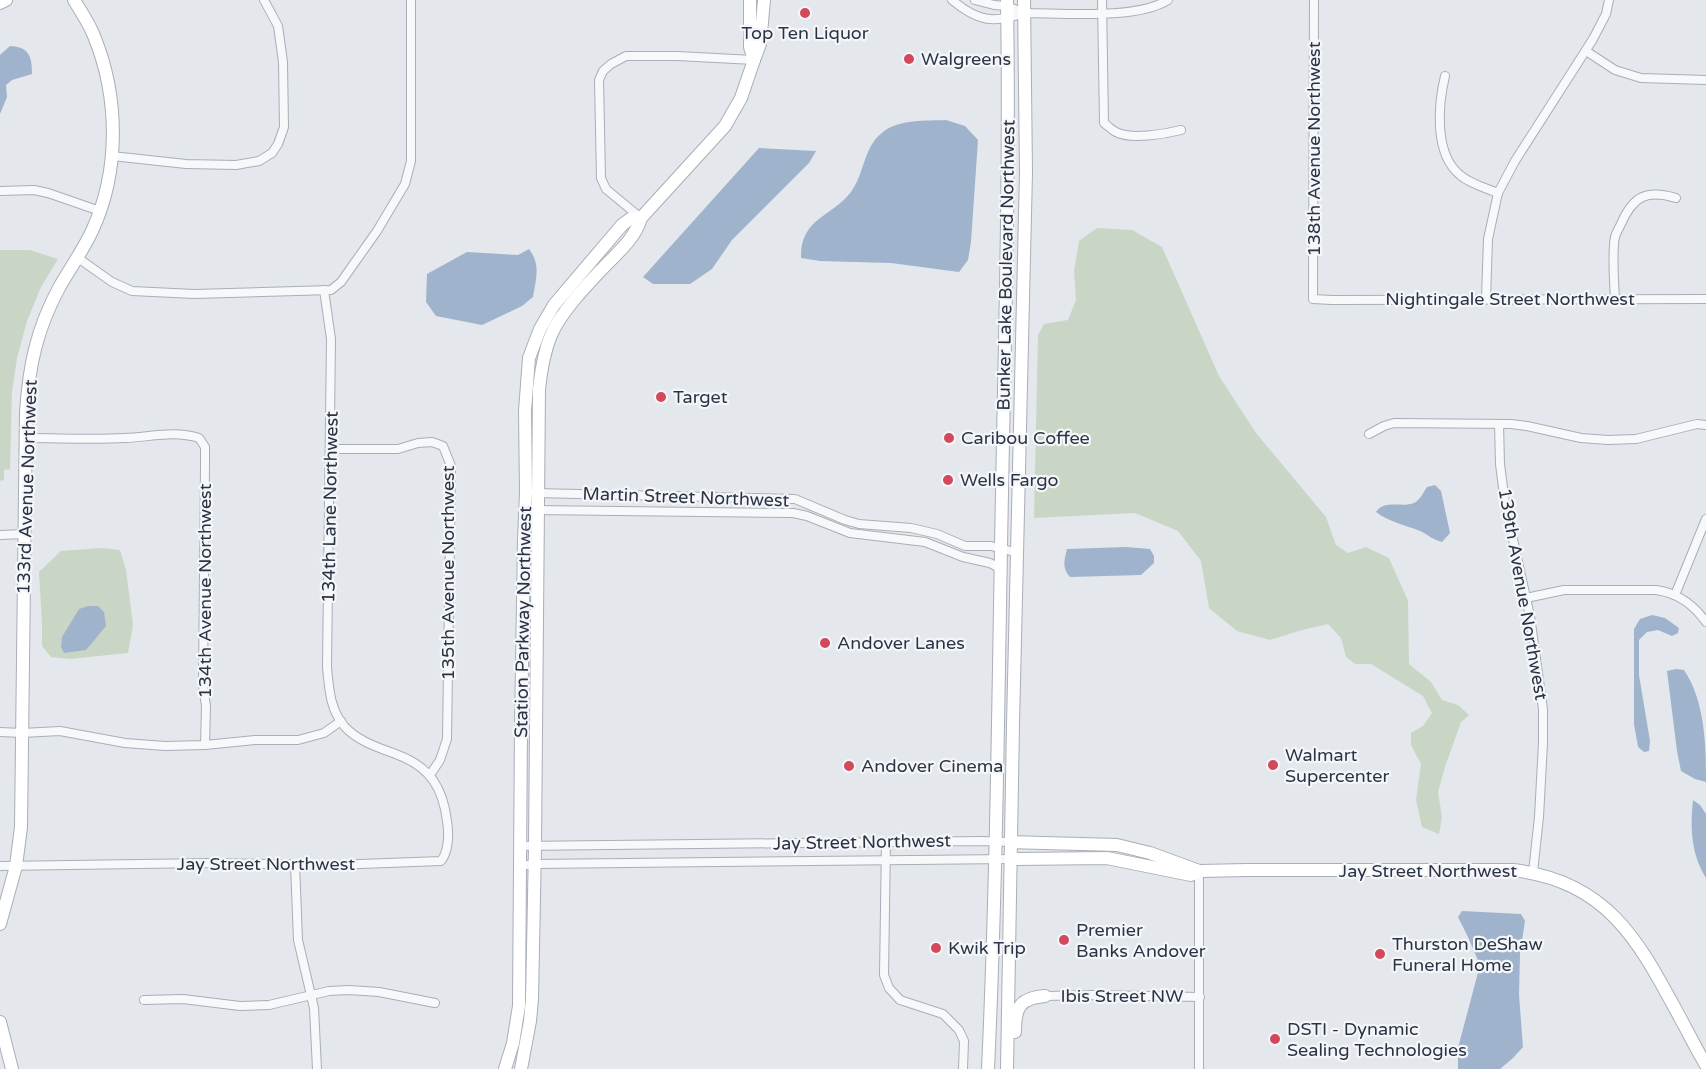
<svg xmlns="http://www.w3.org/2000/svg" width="1706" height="1069" viewBox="0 0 1706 1069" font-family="'Varela Round',sans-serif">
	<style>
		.green { fill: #c9d6c5 }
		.water { fill: #9fb4cc }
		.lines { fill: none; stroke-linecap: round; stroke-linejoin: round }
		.street-casing { stroke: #a9aeb7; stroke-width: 10 }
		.secondary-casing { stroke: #a9aeb7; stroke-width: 14 }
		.street { stroke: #f7f8fa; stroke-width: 8 }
		.secondary { stroke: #fff; stroke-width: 12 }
		.poi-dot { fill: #d1495b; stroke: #f4f6f9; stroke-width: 2 }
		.labels { text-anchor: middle; stroke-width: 4.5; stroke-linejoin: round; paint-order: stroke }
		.poi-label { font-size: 18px; fill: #2b3445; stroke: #f4f6f9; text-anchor: start }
		.street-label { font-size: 18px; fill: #2b3445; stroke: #f4f6f9 }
	</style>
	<rect width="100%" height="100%" fill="#e4e7ec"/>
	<g class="green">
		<path d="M1097,228L1132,230L1162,247L1219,376L1256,433L1326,517L1336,545L1348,553L1366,547L1389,558L1408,601L1409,664L1431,682L1442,700L1458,705L1469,715L1461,722L1445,767L1438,792L1442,817L1439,834L1422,827L1416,800L1421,764L1411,745V733L1423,726L1432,713L1423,696L1371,664H1355L1346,657L1341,638L1328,624L1302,630L1270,640L1237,631L1209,608L1201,561L1178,531L1135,513L1034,518L1038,335L1044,324L1068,320L1076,300L1074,271L1079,241Z"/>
		<path d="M0,250H30L58,259L41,287L27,321L17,358L12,392L10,469L4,470V480L0,481Z"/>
		<path d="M102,548L120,550L126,570L133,625L128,653L70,659L51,657L42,646V624L39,572L61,551Z"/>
	</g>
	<g class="water">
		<path d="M10,46C29,47 32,56 32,74L12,80L6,85L7,97L0,114V55Z"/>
		<path d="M946,120L965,126L978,140L971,242L968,260L959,272L891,263L820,261L801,258C800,218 832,217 851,192C865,173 863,147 883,132C899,119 926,121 946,120Z"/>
		<path d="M759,148L816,151L809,163L732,240L712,269L690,284H653L643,277Z"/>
		<path d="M529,249C541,265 536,278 533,297L522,306L482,325L436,316L426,302L427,274L467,252L518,255Z"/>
		<path d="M1435,485L1441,491L1450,533L1442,542C1431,539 1429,535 1420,531C1405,525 1389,522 1376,512C1384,499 1402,508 1414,503C1420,500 1423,493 1427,487Z"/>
		<path d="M1126,547L1150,549L1154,556V563L1141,575L1070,577C1062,568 1064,561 1067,549Z"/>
		<path d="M88,606H98L104,612L106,626L86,650L64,653L61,647L62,637L79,609Z"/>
		<path d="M1652,615L1665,618L1679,628L1678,633L1672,636L1658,630L1647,632L1639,640V675L1650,741L1649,751L1644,752L1638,747L1634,724V629L1640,619Z"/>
		<path d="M1676,669L1684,670C1705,701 1706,746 1706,782L1695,779L1681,771L1677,751L1667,671Z"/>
		<path d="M1693,800L1700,805L1706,814V878C1691,854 1690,828 1693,800Z"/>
		<path d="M1462,911L1521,914L1525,921L1520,953L1519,995L1523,1047L1513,1058L1500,1069H1458V1048L1480,965L1468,937L1458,917Z"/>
	</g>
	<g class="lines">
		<g class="street-casing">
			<g id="street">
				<path d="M952,0C977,21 993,24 1024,13C1063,13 1136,20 1168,0"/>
				<path d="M975,0L994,5L1007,6L1024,13"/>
				<path d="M1102,0L1104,123C1108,126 1112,130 1116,132C1131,140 1165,134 1181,130"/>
				<path d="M1314,0L1313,299L1332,300L1706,299"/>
				<path d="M1586,51L1615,70L1641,78L1706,80"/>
				<path d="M1445,76C1438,105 1434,154 1460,175C1470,184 1486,188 1498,193"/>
				<path d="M112,156L186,164L236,165L259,161L272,153L278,144L284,127L283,62L278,26L264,0"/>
				<path d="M0,191L34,190L48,193L100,211"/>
				<path d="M641,218L606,189L601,178L599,80L603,71L611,64L626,56H677L754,60"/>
				<path d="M78,258L112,282L132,291L194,294L331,290L341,282L377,231L405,184L411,161V0"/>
				<path d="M1486,299L1488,239L1498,193L1515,161L1593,39L1606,14L1609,0"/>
				<path d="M1615,299C1614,283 1612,251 1615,237C1616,233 1619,228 1621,224C1633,196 1647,189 1676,198"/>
				<path d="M1499,424L1500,464L1505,503L1530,616L1543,709V743L1539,817L1533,872"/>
				<path d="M1369,434L1384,426L1394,423L1511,424L1527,426L1581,438L1608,440L1636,439L1697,424L1706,425"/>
				<path d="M27,438C60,438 93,440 125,438C150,437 175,430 199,438L205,447V466L203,686L206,706L205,745"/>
				<path d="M330,449H398L418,443L432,442L443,446L451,466L447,739L440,760L430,775"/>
				<path d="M535,493L795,499L845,520L859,524L911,528L937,534L965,546H991L1018,553"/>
				<path d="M533,510L793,513L807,516L850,533L925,542L963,557L990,563L1001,569"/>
				<path d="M0,535L25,534"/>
				<path d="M1675,595L1706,519"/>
				<path d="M1526,598L1564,590H1656C1678,593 1693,604 1706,622"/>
				<path d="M0,732L22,733L60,731L125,743L165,746L205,745L255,740H298L324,733L341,721"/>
				<path d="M886,842L884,975L889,988L900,1000L943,1014L959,1030L964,1041L963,1069"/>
				<path d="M520,846L982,841L1011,842"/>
				<path d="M295,864L298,940L314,1008L317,1069"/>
				<path d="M0,866L209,863L334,865L441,861C449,851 449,833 447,821C443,788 430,767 398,755C380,748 359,742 345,727C330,710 329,689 327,667L331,339L324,290"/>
				<path d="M519,866L535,864L1011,859"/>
				<path d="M1045,996L1092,995L1200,997"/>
				<path d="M144,1000L183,999L240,1006L269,1005L329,991L349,990L379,992L435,1003"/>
				<path d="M1199,1069V871"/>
			</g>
		</g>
		<g class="secondary-casing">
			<g id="secondary">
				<path d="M750,0V47L754,60"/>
				<path d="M0,3L6,0"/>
				<path d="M1011,842L1117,845L1150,853L1199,871"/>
				<path d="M1011,859L1107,858L1191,875L1199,871L1247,870H1513C1612,882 1641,946 1684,1025C1691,1038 1698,1052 1706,1065"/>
				<path d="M0,924L16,866L21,827L26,412C29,365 37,328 60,286C71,267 83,250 92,231C120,171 119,97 94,36C89,23 81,12 74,0"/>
				<path d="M0,1022L12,1069"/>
				<path d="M1015,1032C1015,1008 1019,998 1045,996"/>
				<path d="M505,1069L513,1043L519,1006L521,726L524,541L526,492L525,411L529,358L540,329L554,305L622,225L630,219L641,218"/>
				<path d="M521,1069L530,1021L532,999L535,846L539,389C541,370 544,352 551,335C561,312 585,287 602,269C617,253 635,239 641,218L725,126L741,98L754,60L760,44L764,0"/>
				<path d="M988,1069C996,895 998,722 1001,548C1004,365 1010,183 1007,0"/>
				<path d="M1007,1069L1013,724L1026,172L1024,0"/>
			</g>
		</g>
		<use href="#street" class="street"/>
		<use href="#secondary" class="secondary"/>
	</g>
	<g class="poi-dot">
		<circle cx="805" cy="13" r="6"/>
		<circle cx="909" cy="59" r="6"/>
		<circle cx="661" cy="397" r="6"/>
		<circle cx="949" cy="438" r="6"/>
		<circle cx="948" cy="480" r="6"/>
		<circle cx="825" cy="643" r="6"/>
		<circle cx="1273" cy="765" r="6"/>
		<circle cx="849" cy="766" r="6"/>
		<circle cx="1064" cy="940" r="6"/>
		<circle cx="936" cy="948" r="6"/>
		<circle cx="1380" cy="954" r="6"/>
		<circle cx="1275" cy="1039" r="6"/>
	</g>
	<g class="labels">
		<g class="poi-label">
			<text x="805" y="39" text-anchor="middle">Top Ten Liquor</text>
			<text x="921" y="65">Walgreens</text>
			<text x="673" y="403">Target</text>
			<text x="961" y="444">Caribou Coffee</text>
			<text x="960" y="486">Wells Fargo</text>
			<text x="837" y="649">Andover Lanes</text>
			<text x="1285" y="761">Walmart<tspan x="1285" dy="21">Supercenter</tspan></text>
			<text x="861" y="772">Andover Cinema</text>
			<text x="1076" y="936">Premier<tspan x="1076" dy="21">Banks Andover</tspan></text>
			<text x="1392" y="950">Thurston DeShaw<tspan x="1392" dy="21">Funeral Home</tspan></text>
			<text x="948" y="954">Kwik Trip</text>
			<text x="1287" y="1035">DSTI - Dynamic<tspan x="1287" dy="21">Sealing Technologies</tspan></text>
		</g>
		<g class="street-label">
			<text transform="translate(1314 149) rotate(-90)" y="6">138th Avenue Northwest</text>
			<text transform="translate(1006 265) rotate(-89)" y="6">Bunker Lake Boulevard Northwest</text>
			<text x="1510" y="305">Nightingale Street Northwest</text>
			<text transform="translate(27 487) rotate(-88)" y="6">133rd Avenue Northwest</text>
			<text transform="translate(686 497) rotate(2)" y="6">Martin Street Northwest</text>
			<text transform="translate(330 507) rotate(-89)" y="6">134th Lane Northwest</text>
			<text transform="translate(448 573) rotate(-90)" y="6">135th Avenue Northwest</text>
			<text transform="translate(205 591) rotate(-90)" y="6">134th Avenue Northwest</text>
			<text transform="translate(1523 594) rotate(80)" y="6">139th Avenue Northwest</text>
			<text transform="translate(523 622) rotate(-89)" y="6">Station Parkway Northwest</text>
			<text transform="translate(862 842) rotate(-1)" y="6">Jay Street Northwest</text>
			<text x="266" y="870">Jay Street Northwest</text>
			<text x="1428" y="877">Jay Street Northwest</text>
			<text x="1122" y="1002">Ibis Street NW</text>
		</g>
	</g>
</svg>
